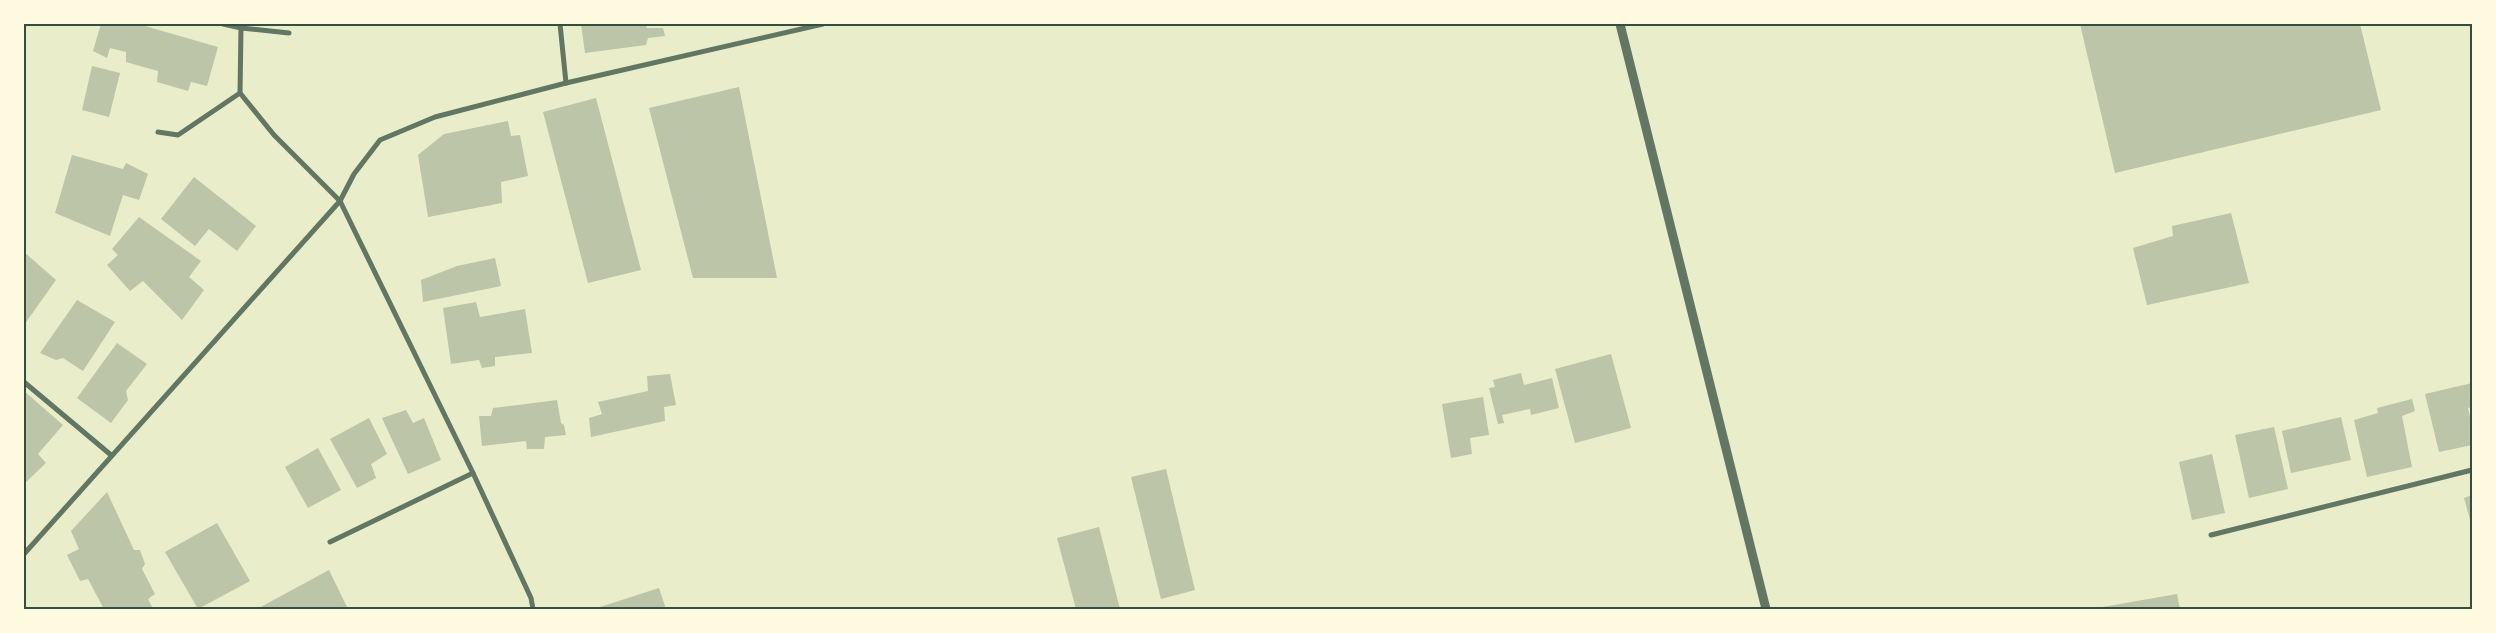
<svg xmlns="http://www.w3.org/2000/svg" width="2496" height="633" viewBox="0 0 2496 633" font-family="'Fira Sans',sans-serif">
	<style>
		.building { fill: #bcc5a7 }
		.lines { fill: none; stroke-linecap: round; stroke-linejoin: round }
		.minor { stroke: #617663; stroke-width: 5 }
		.tertiary { stroke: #617663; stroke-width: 9 }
		.neatline { fill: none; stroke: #344e41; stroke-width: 2 }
	</style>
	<rect width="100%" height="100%" fill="#e9edc9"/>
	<g class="building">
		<path d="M101,24H138L218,47L207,86L191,82L188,91L157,82L158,71L126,62V52L110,48L107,58L93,51Z"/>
		<path d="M581,24H646L647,28H663L665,36L648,38L646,45L585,53Z"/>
		<path d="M2080,24H2360L2381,110L2115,173Z"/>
		<path d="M92,66L120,73L109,117L82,110Z"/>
		<path d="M739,87L777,278H693L649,108Z"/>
		<path d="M596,98L641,270L588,283L543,112Z"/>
		<path d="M508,121L511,136L520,135L528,176L501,182L502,203L428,217L418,155L444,134Z"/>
		<path d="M72,155L123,169L126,163L148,174L139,200L123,195L110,236L55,213Z"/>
		<path d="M194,177L256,226L237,251L209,229L195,246L161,219Z"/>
		<path d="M2231,213L2249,283L2147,305L2133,248L2173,236L2172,226Z"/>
		<path d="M139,217L201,261L189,277L204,290L182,320L143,281L130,291L107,265L118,255L112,249Z"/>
		<path d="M24,252L56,280L24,325Z"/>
		<path d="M495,258L501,286L423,302L421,280L457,266Z"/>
		<path d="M77,300L115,322L83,371L63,358L56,360L40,353Z"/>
		<path d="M476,302L480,317L525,309L532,353L495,357V366L482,368L479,360L451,364L443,308Z"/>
		<path d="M117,343L147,364L126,391L128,400L111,423L77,398Z"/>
		<path d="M1611,354L1631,428L1575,443L1555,369Z"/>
		<path d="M1521,373L1524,385L1552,378L1559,408L1531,415L1530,409L1502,415L1504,423L1498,424L1489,388L1495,387L1493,380Z"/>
		<path d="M670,374L676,405L664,407L665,421L591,437L589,418L602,414L598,402L648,391L647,376Z"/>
		<path d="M2472,383V407L2468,408L2472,426V445L2439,452L2425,394Z"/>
		<path d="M24,391L63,425L38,454L46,463L24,484Z"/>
		<path d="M1483,397L1489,435L1470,438L1472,454L1451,458L1442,404Z"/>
		<path d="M2412,399L2415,411L2402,416L2412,467L2367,477L2354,420L2378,413L2377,408Z"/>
		<path d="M557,400L561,423L564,425L566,435L545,437L544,449H527L526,441L482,446L479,416H491L493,408Z"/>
		<path d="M406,410L413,423L424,418L441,460L408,474L382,418Z"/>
		<path d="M2341,417L2351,460L2291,473L2282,431Z"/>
		<path d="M369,418L387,454L371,464L376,478L357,488L330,439Z"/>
		<path d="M2274,427L2288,489L2249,498L2235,435Z"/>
		<path d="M318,448L341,490L308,508L285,467Z"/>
		<path d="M2212,454L2225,513L2192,520L2179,462Z"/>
		<path d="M1166,469L1195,590L1161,599L1131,477Z"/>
		<path d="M107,492L134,550H140L145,564L142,569L155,594L148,599L153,609H104L88,579L80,581L67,555L79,549L71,531Z"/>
		<path d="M2472,495V527L2464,498Z"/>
		<path d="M217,523L250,581L198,609L165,552Z"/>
		<path d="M1099,527L1120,609H1076L1057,538Z"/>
		<path d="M329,570L348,609H257Z"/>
		<path d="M659,588L666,609H594Z"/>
		<path d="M2177,594L2180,609H2097V608Z"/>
	</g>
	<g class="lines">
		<g class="minor">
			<path d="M223,24L241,28L240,93L274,135L340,201L473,473L531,598L533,609"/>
			<path d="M560,24L566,83"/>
			<path d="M241,28L289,33"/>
			<path d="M158,132L178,135L240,93"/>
			<path d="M24,382L111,455"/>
			<path d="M2211,535L2472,470"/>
			<path d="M330,542L473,473"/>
			<path d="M24,554L340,201L354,174L380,140L435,117L566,83L823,24"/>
		</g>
		<path class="tertiary" d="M1620,24L1766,609"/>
	</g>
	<rect width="2496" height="633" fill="none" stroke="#fefae0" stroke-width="50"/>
	<rect x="25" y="25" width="2446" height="583" class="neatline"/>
</svg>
